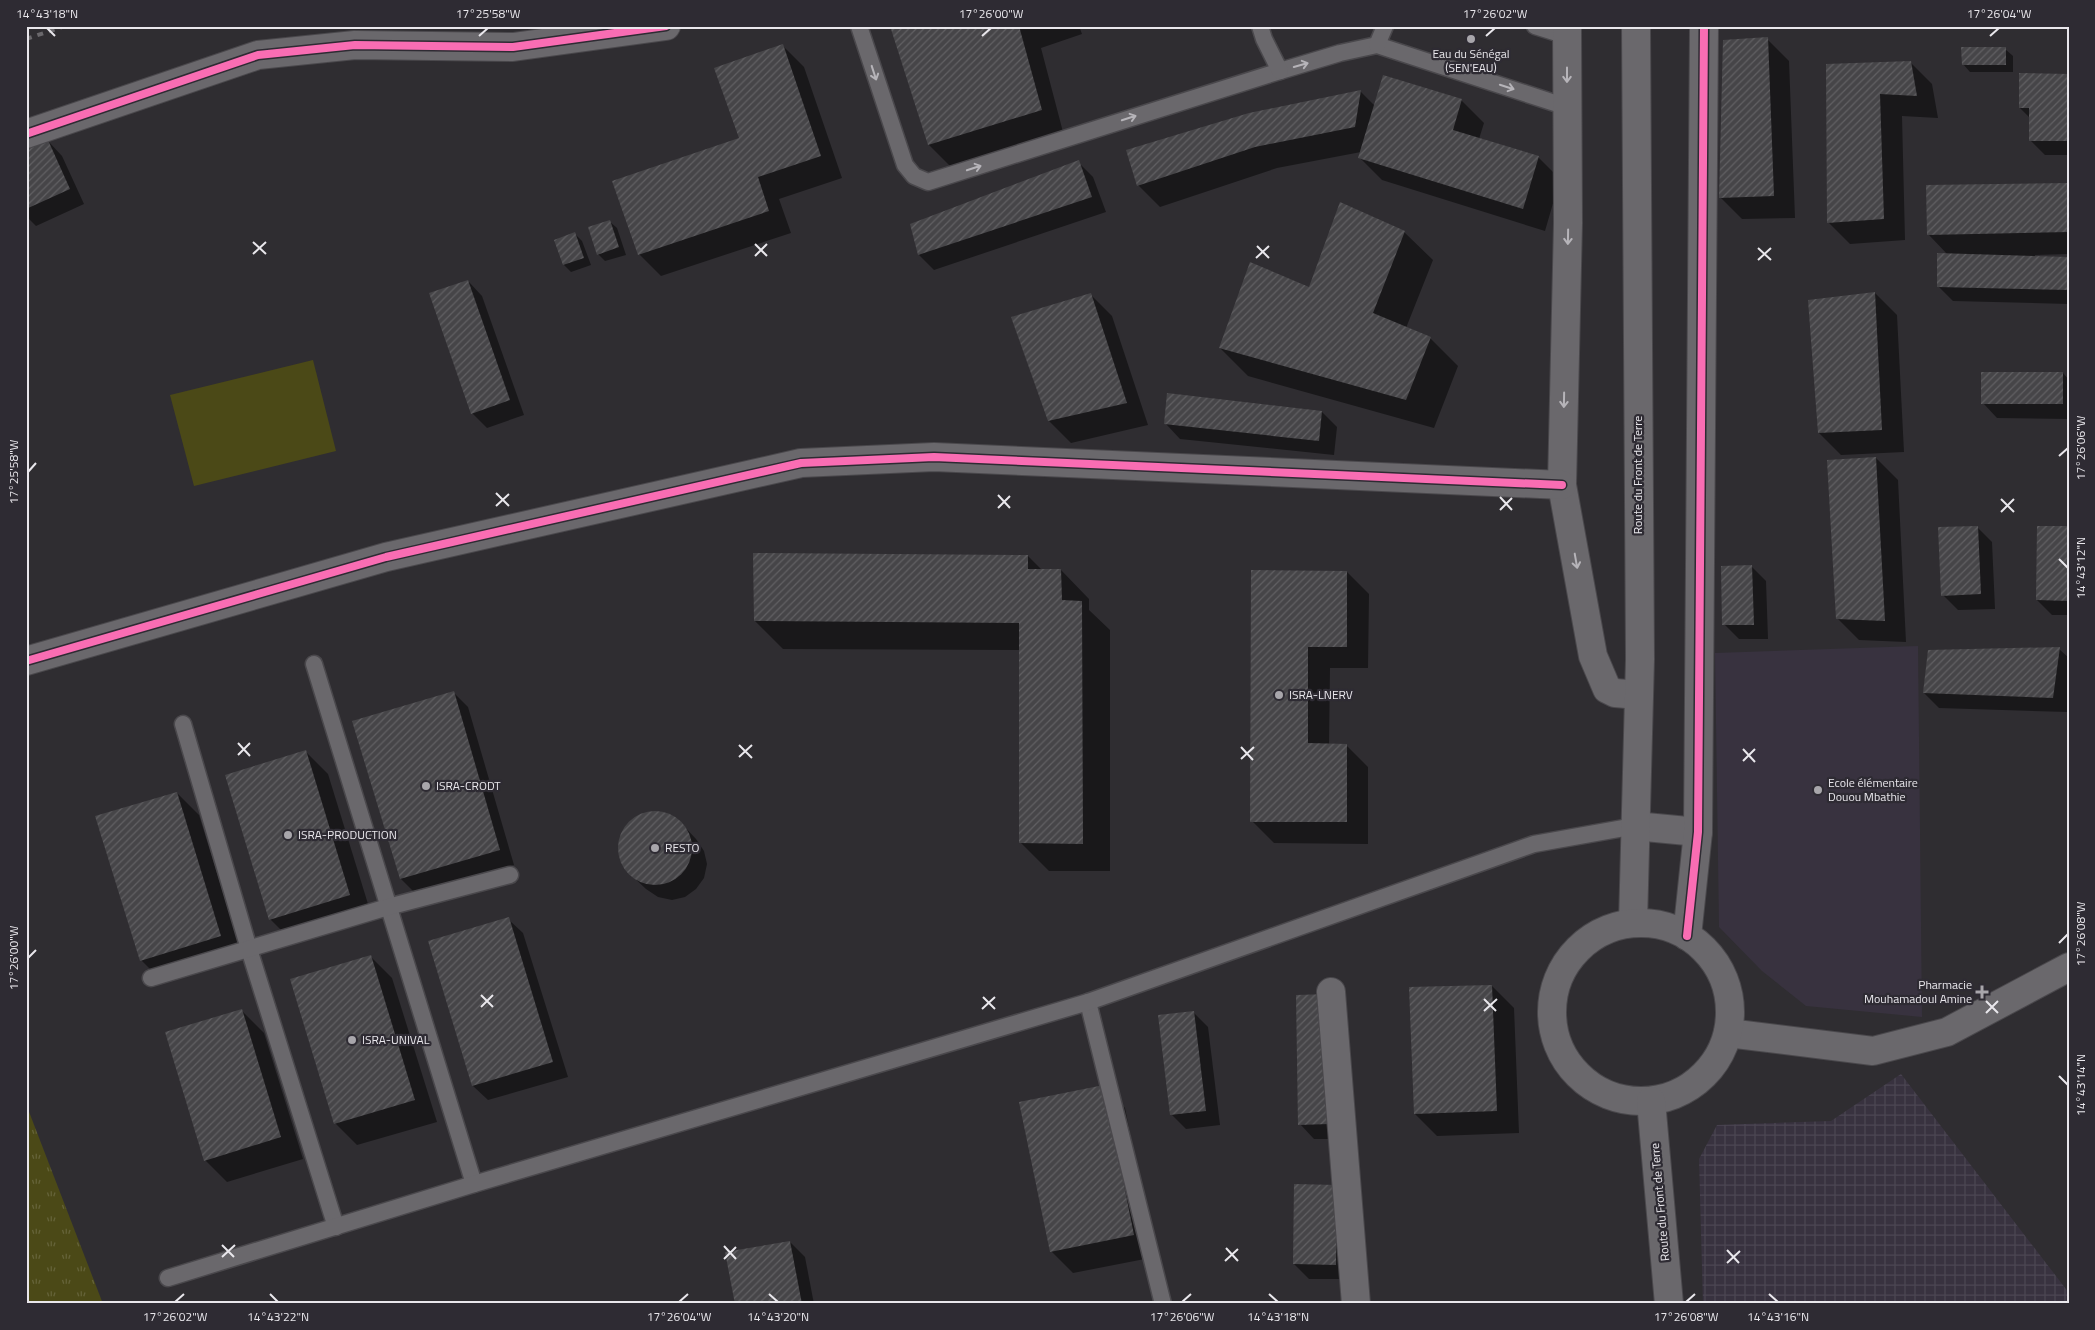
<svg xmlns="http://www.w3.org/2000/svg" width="2095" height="1330" viewBox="0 0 2095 1330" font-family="'Titillium Web',sans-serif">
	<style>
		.built { fill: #38323f }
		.industrial { fill: url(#industrial-grid) }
		.grass { fill: url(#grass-tufts) }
		.pitch { fill: #4b4917 }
		.shadow { fill: #0007 }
		.building { fill: url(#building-hatch) }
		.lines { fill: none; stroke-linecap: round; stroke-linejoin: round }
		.service-casing { stroke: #4a484c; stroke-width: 19 }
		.minor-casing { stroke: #4a484c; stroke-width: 30 }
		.secondary-casing { stroke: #4a484c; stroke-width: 30 }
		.service { stroke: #6a686c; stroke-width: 16 }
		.minor { stroke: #6a686c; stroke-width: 28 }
		.secondary { stroke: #6a686c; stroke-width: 28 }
		.rail { stroke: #6a686c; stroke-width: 4; stroke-dasharray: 6 6; stroke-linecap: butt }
		.cycleway-casing { stroke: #2e2b33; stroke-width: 11 }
		.cycleway { stroke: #f96db3; stroke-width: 8 }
		.oneway { stroke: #b6b4b9 }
		.ticks { fill: none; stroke: #e9e7ec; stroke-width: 2 }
		.poi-dot { fill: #a8a6ab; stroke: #2e2b33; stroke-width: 2 }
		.labels { text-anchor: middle; stroke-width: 4.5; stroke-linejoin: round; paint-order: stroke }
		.poi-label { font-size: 12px; fill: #e9e7ec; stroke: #2e2b33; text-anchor: start }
		.street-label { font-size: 12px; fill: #e9e7ec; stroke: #2e2b33 }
		.neatline { fill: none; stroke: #e9e7ec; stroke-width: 2 }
		.ticks-label { font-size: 12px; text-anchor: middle; fill: #e9e7ec }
	</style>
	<defs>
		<pattern id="industrial-grid" width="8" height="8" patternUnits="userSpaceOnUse" patternTransform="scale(1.25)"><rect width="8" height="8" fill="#38323f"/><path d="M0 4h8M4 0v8" fill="none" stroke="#4b4652"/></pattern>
		<pattern id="grass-tufts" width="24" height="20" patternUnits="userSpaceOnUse" patternTransform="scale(1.25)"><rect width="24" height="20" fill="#4b4917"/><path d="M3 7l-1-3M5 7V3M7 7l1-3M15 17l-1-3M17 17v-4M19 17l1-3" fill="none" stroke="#656339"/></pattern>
		<pattern id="building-hatch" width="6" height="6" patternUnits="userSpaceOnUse" patternTransform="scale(1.25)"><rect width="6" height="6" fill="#464548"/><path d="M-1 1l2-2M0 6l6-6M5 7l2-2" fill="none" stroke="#616063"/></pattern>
	</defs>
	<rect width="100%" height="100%" fill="#2f2d31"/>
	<path class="built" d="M1918,646L1922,1017L1806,1006L1762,971L1719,927L1715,653Z"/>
	<path class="industrial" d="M1901,1074L2069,1293V1304H1703L1699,1159L1717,1125L1831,1121Z"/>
	<path class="grass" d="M26,1104L103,1304H26Z"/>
	<path class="pitch" d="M313,360L336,451L194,486L170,395Z"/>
	<g class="shadow">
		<path d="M892,26H1079L1082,34L1041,48L1063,132L951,167L929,145Z"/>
		<path d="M1767,39L1789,61L1795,218L1742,219L1720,197Z"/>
		<path d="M782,45L804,67L842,178L779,199L791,233L661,276L639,254L740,139Z"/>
		<path d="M2005,49L2013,56V72H1970L1963,64Z"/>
		<path d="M1910,62L1932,84L1938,118L1902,116L1905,240L1850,244L1828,222L1827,66Z"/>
		<path d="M2069,75V155H2045L2030,140V118L2020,108Z"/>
		<path d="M1384,77L1462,101L1484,123L1479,139L1538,157L1560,179L1545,231L1382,180L1360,158L1361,152L1277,168L1160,207L1138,185L1361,92L1375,106Z"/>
		<path d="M48,141L62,156L84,204L36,226L26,216V151Z"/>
		<path d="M1078,162L1093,177L1106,212L934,270L919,255Z"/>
		<path d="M2069,184V254L2035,255V257L2069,258V304L1953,301L1938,286L1948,255L1929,235Z"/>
		<path d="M609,221L617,228L626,255L605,261L598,254Z"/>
		<path d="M1404,232L1433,260L1406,328L1430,338L1458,366L1434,428L1248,376L1220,348L1310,289Z"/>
		<path d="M575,234L582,241L591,265L571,272L564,265Z"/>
		<path d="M468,281L482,296L524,415L487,428L472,413Z"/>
		<path d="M1875,293L1897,315L1904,452L1841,455L1819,433L1810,301Z"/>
		<path d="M1090,294L1112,316L1148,425L1071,443L1049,421L1013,317Z"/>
		<path d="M2063,373L2069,380V419L1997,418L1983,403Z"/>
		<path d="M1322,412L1337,427L1334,455L1180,439L1166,424Z"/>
		<path d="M1876,458L1898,480L1906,642L1859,640L1837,618Z"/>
		<path d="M1977,527L1992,542L1995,609L1958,610L1943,595Z"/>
		<path d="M2069,527V615H2052L2037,600Z"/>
		<path d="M1028,556L1042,570H1061L1089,599V610L1110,630V871H1049L1020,842V650L783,649L755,621Z"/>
		<path d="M1751,566L1766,581L1768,639H1739L1724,624Z"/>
		<path d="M1252,571L1347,572L1369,594L1368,668H1330L1329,745H1346L1368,767V844L1274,843L1252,821Z"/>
		<path d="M2059,649L2069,658L2068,712L1939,708L1924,693Z"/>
		<path d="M453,692L468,707L514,865L416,894L401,879Z"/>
		<path d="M306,752L328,774L372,917L292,941L270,919Z"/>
		<path d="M177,793L199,815L243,958L163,982L141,960Z"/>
		<path d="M656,812L669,815L681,823L696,839L704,851L707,864L704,878L696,889L685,897L672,900L658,897L646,889L630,874L623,862L620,848L622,835L630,823L642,815Z"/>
		<path d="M508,919L523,933L568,1077L488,1100L473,1086L429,942Z"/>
		<path d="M370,956L392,978L437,1122L357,1145L335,1123Z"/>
		<path d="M1492,986L1514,1008L1519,1133L1437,1136L1415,1114Z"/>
		<path d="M1297,996L1345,1139H1314L1300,1124Z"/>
		<path d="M242,1011L264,1033L303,1159L227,1182L205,1160Z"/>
		<path d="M1193,1012L1208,1027L1220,1125L1186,1129L1171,1114Z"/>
		<path d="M1103,1086L1125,1108L1155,1257L1073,1273L1051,1251Z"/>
		<path d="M1337,1187L1350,1279H1309L1294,1264Z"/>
		<path d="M790,1242L805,1257L814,1304H736Z"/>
	</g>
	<g class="building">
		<path d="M890,26H1019L1042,110L928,145Z"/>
		<path d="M1768,37L1774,196L1719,198L1723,40Z"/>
		<path d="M783,44L821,156L758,177L769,211L638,255L612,181L739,138L714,68Z"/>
		<path d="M1961,47H2006V65H1962Z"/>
		<path d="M1911,61L1917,96L1880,94L1884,219L1827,223L1826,64Z"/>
		<path d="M2019,73L2069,74V141H2029V108H2019Z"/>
		<path d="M1383,75L1462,99L1453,130L1539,156L1523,209L1358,158Z"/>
		<path d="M1361,90L1355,127L1255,147L1137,186L1126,150L1249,113Z"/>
		<path d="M48,140L70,189L26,209V150Z"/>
		<path d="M1079,160L1092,197L918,255L910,224Z"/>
		<path d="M2069,183V232L1927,235L1926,185Z"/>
		<path d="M1340,202L1405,231L1373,313L1431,337L1406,400L1219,348L1250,262L1309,287Z"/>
		<path d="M610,220L619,247L597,255L588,227Z"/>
		<path d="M575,232L584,258L563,265L554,240Z"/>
		<path d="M1937,253L2069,257V290L1937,287Z"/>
		<path d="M468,280L510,400L471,414L429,293Z"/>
		<path d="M1875,292L1882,430L1818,433L1808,300Z"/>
		<path d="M1091,293L1127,403L1048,421L1011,317Z"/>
		<rect x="1981" y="372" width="82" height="32"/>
		<path d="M1167,393L1322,411L1319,441L1164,424Z"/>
		<path d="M1876,457L1885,621L1836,619L1827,460Z"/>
		<path d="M1978,526L1981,594L1941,596L1938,527Z"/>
		<path d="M2037,526H2069V601L2036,600Z"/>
		<path d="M753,553L1028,555V569H1061L1062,600L1082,601L1083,844L1019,843V623L754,621Z"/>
		<path d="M1752,565L1754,625H1722L1721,566Z"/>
		<path d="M1251,570L1347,571V647H1308V743L1347,744V822H1250Z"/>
		<path d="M2060,647L2053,698L1923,693L1928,650Z"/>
		<path d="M454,691L500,850L400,879L352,721Z"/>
		<path d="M306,750L350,895L269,920L225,775Z"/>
		<path d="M177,792L221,936L140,961L95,816Z"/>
		<circle cx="655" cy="848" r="37"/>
		<path d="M509,917L553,1062L472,1086L428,941Z"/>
		<path d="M371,955L415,1100L334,1124L290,979Z"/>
		<path d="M1492,985L1497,1111L1414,1114L1409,987Z"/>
		<path d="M1328,994L1330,1124L1298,1125L1296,995Z"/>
		<path d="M242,1009L281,1137L204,1161L165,1032Z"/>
		<path d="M1194,1011L1206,1111L1170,1115L1158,1015Z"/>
		<path d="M1104,1085L1134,1235L1050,1252L1019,1102Z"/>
		<path d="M1294,1184L1337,1185L1336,1265L1293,1264Z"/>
		<path d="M790,1241L802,1304H735L725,1252Z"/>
	</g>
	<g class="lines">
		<g class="service-casing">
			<g id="service">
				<path d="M859,26L905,165L914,176L928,182L1280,71L1340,53L1377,45L1567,107"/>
				<path d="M1260,26L1264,39L1280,71"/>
				<path d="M1535,26L1567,36"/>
				<path d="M1377,45L1385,26"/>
				<path d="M314,664L474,1184"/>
				<path d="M183,724L249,949L336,1227"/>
				<path d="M151,978L388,907L510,875"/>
				<path d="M1088,1002L1163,1304"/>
				<path d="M168,1278L474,1184L1088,1002L1534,844L1635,826"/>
			</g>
		</g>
		<g class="minor-casing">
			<g id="minor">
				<path d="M1567,26L1568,223L1562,485L1593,656L1607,689L1615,693L1639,695"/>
				<path d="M26,134L258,55L355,45L513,47L666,26"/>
				<path d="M26,661L386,557L801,463L934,457L1562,485"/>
				<path d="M1635,826L1698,832"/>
				<path d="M1687,936L1698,832L1704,26"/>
				<path d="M1331,992L1356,1304"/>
				<path d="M1728,1033L1873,1051L1947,1032L2069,967"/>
			</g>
		</g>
		<g class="secondary-casing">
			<g id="secondary">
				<path d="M1633,923L1640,659L1636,26"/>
				<circle cx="1641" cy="1012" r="89"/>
				<path d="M1651,1101L1669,1304"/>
			</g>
		</g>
		<use href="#service" class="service"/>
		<use href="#minor" class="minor"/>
		<use href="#secondary" class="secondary"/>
		<path class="rail" d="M26,39L65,26"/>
		<g class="cycleway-casing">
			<g id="cycleway">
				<path d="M26,134L258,55L355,45L513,47L666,26"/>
				<path d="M26,661L386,557L801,463L934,457L1562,485"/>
				<path d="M1687,936L1698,832L1704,26"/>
			</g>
		</g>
		<use href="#cycleway" class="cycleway"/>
	</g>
	<defs><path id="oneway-shaft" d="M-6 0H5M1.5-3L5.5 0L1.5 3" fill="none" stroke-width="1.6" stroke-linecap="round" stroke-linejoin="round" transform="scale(1.25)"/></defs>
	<g class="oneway">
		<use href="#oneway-shaft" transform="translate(1301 65) rotate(-16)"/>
		<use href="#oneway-shaft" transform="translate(874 73) rotate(72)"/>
		<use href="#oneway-shaft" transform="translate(1567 75) rotate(90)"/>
		<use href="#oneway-shaft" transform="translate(1507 87) rotate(18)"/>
		<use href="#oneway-shaft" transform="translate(1129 118) rotate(-18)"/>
		<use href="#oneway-shaft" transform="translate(974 168) rotate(-18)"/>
		<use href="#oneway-shaft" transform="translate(1568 237) rotate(91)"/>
		<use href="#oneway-shaft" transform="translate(1564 400) rotate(91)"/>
		<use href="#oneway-shaft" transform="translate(1576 561) rotate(80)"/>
	</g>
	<path class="ticks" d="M47,28L55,36M479,36L488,28M982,36L991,28M1486,36L1495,28M1990,36L1999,28M253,242L266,254M755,244L767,256M1257,246L1269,258M1758,248L1771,260M253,254L266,242M755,256L767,244M1256,258L1269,246M1758,260L1771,248M2059,456L2068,448M28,472L36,463M496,493L509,506M998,495L1010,508M1500,497L1512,510M2001,499L2014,512M496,506L509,494M998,508L1010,496M1500,510L1512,498M2001,512L2014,499M2059,559L2068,568M238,743L250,756M739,745L752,758M1241,747L1253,760M1743,749L1755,762M238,755L250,743M739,757L752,745M1241,759L1254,747M1743,761L1755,749M2059,943L2068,934M28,958L36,950M481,995L493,1007M983,997L995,1009M1484,999L1496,1011M1986,1001L1998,1013M481,1007L493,995M982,1009L995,997M1484,1011L1497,999M1986,1013L1998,1001M2059,1076L2068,1085M222,1245L234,1257M724,1246L736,1259M1226,1248L1238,1261M1727,1250L1739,1263M222,1257L235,1245M724,1259L736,1247M1225,1261L1238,1249M1727,1263L1740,1251M270,1294L278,1302M769,1294L778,1302M1269,1294L1278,1302M1769,1294L1778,1302M175,1302L184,1294M679,1302L688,1294M1182,1302L1191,1294M1686,1302L1695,1294"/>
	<g class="poi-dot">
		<circle cx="1471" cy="39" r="5"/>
		<circle cx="1279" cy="695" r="5"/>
		<circle cx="426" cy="786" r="5"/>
		<circle cx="1818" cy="790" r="5"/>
		<circle cx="288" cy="835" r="5"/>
		<circle cx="655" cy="848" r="5"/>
		<path d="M1979.5 984.5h5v5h5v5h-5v5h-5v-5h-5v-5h5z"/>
		<circle cx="352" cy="1040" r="5"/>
	</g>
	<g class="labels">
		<g class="poi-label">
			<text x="1471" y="58" text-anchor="middle">Eau du Sénégal<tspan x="1471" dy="14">(SEN'EAU)</tspan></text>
			<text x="1289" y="699">ISRA-LNERV</text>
			<text x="1828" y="787">Ecole élémentaire<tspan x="1828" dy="14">Douou Mbathie</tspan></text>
			<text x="436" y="790">ISRA-CRODT</text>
			<text x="298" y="839">ISRA-PRODUCTION</text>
			<text x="665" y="852">RESTO</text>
			<text x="1972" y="989" text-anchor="end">Pharmacie<tspan x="1972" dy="14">Mouhamadoul Amine</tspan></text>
			<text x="362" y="1044">ISRA-UNIVAL</text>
		</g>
		<g class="street-label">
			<text transform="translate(1638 475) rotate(-90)" y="4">Route du Front de Terre</text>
			<text transform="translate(1660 1202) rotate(-95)" y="4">Route du Front de Terre</text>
		</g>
	</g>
	<rect width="2095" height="1330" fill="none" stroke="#2e2b33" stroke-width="55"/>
	<rect x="28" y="28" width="2040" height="1274" class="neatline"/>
	<g class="ticks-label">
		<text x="47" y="18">14°43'18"N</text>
		<text x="488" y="18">17°25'58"W</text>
		<text x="991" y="18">17°26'00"W</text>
		<text x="1495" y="18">17°26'02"W</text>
		<text x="1999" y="18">17°26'04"W</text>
		<text transform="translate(2081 448) rotate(-90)" y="4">17°26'06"W</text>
		<text transform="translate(14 472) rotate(-90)" y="4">17°25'58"W</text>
		<text transform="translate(2081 568) rotate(-90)" y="4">14°43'12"N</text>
		<text transform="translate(2081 934) rotate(-90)" y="4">17°26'08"W</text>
		<text transform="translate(14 958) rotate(-90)" y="4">17°26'00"W</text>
		<text transform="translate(2081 1085) rotate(-90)" y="4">14°43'14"N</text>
		<text x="175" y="1321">17°26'02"W</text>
		<text x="278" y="1321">14°43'22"N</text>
		<text x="679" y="1321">17°26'04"W</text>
		<text x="778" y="1321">14°43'20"N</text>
		<text x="1182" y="1321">17°26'06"W</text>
		<text x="1278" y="1321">14°43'18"N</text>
		<text x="1686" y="1321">17°26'08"W</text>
		<text x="1778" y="1321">14°43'16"N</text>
	</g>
</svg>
